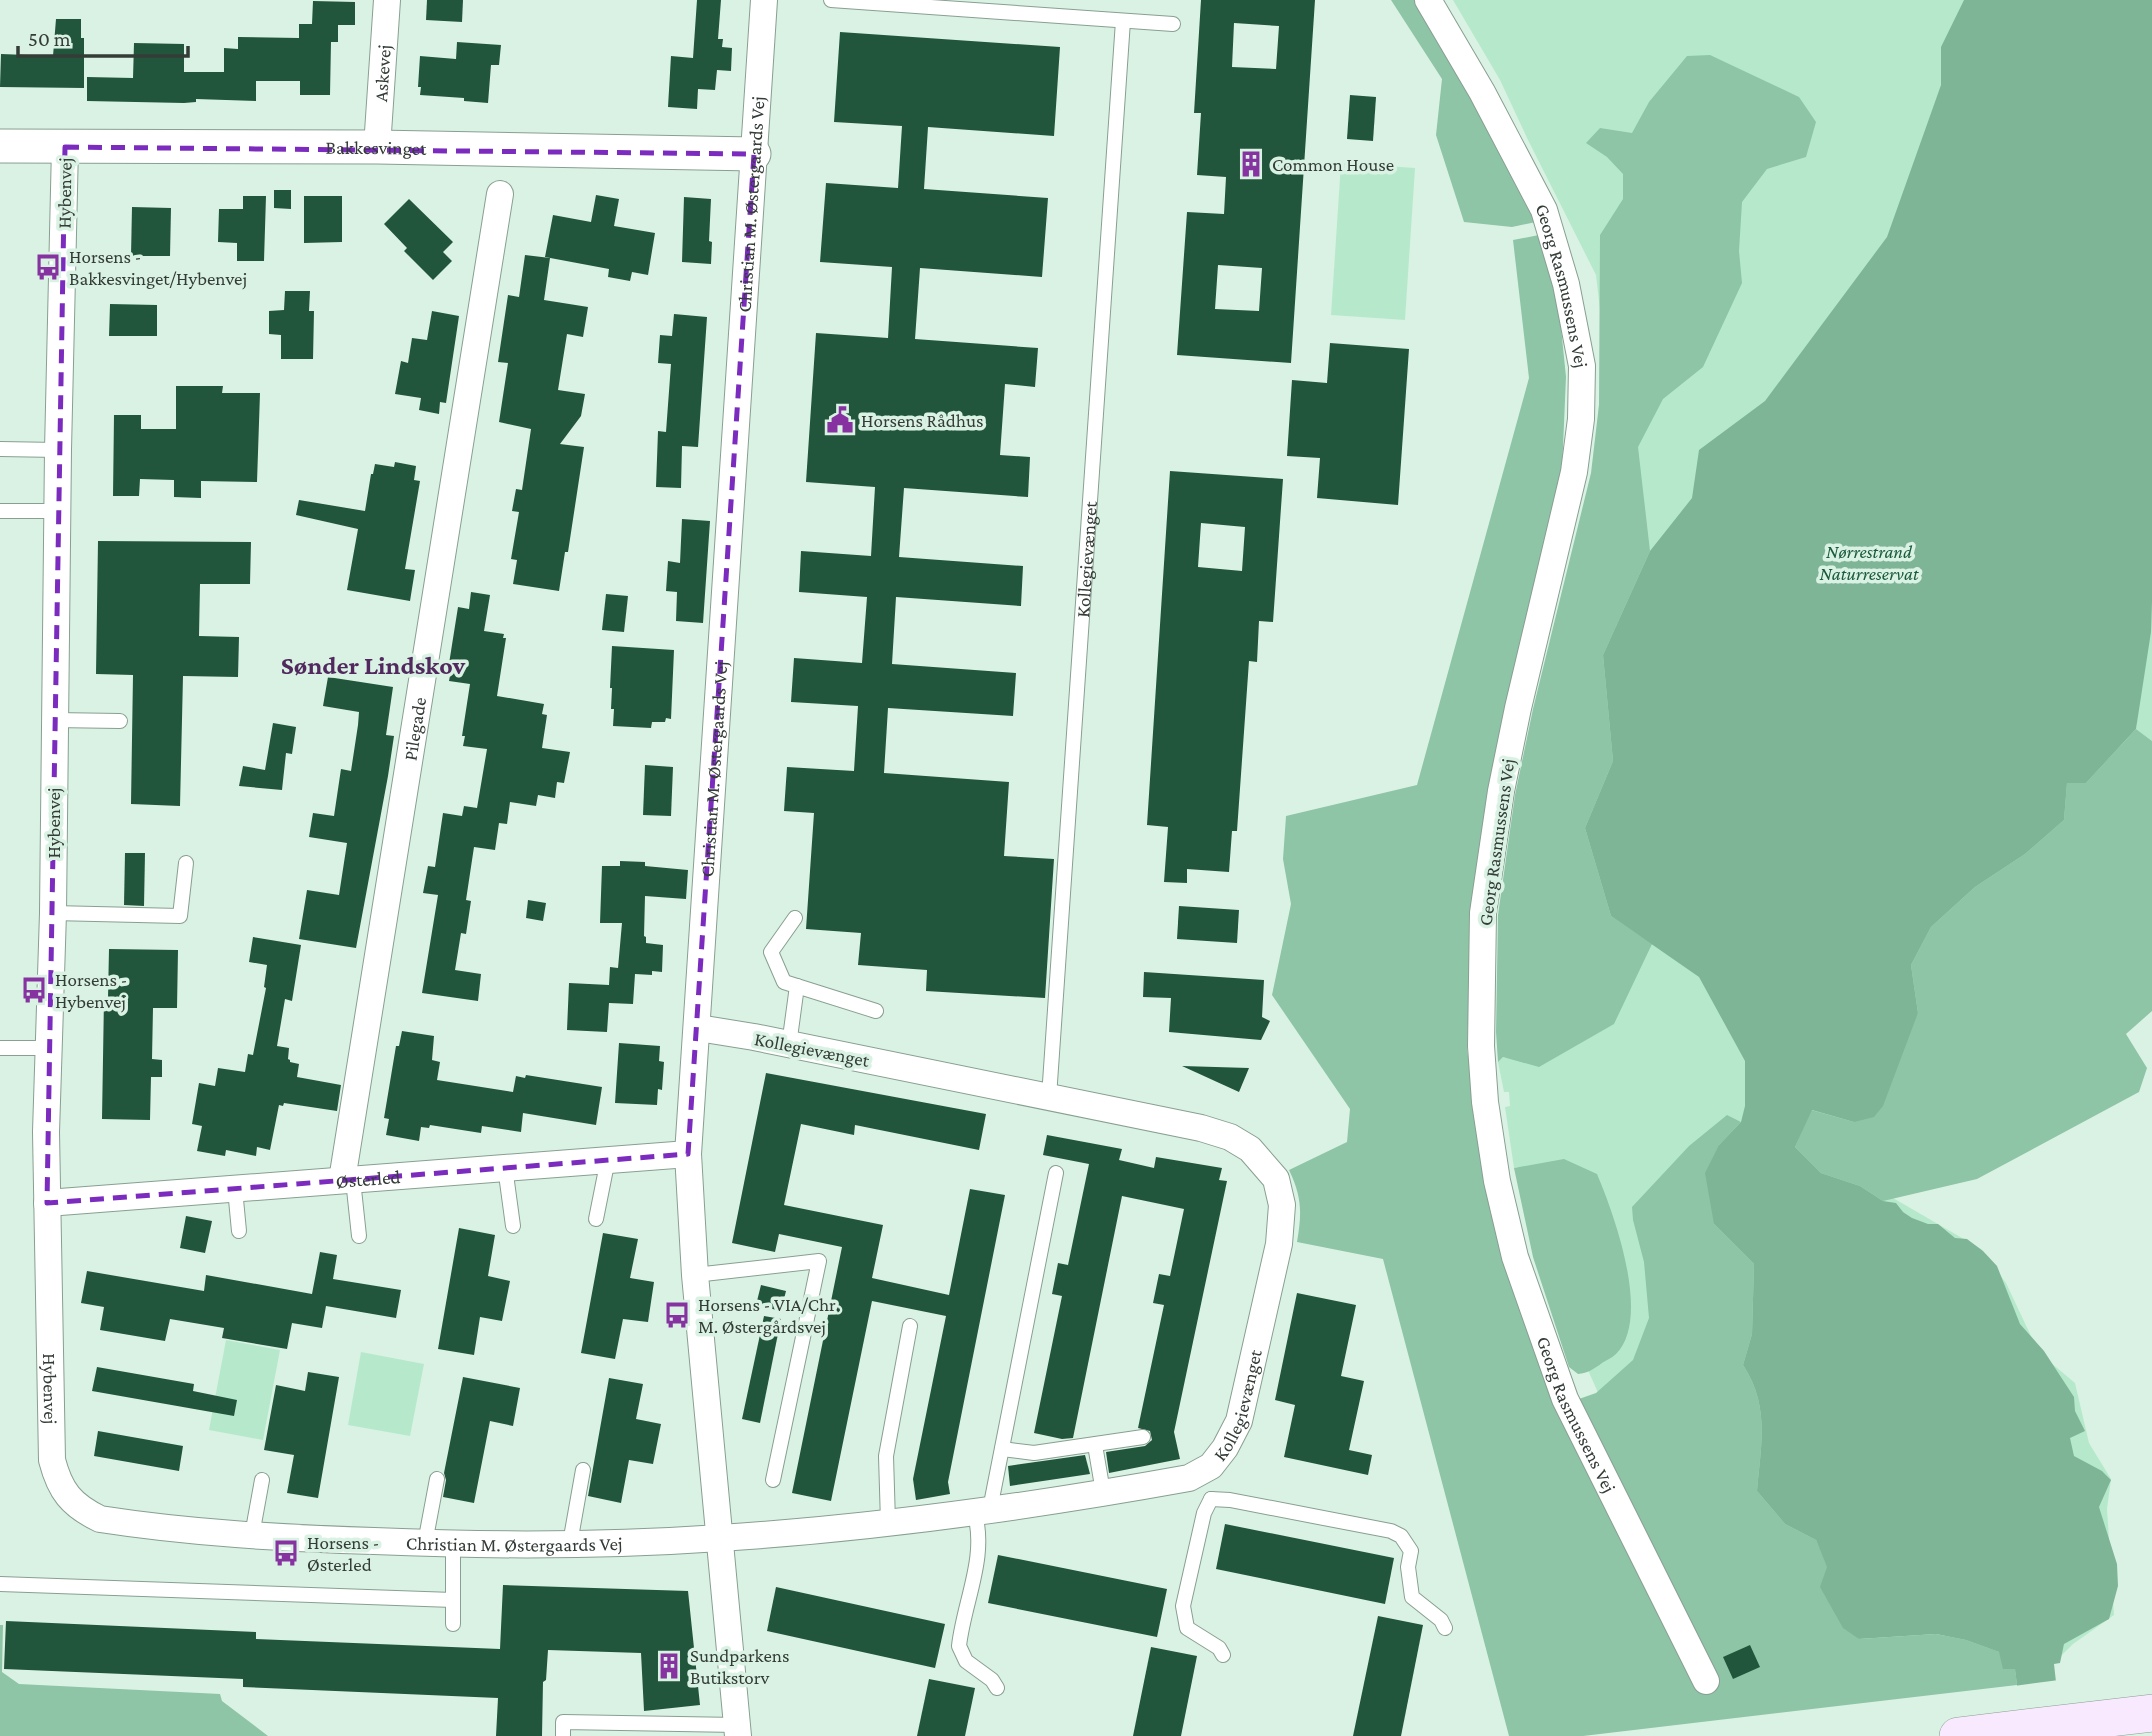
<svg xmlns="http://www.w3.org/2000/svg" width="2152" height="1736" viewBox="0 0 2152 1736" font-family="'Crimson Pro',serif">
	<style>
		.green { fill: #b6e9cb }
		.forest { fill: #8ec5a6 }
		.water { fill: #7fb597 }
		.pier { fill: #daf2e3 }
		.building { fill: #21563c; fill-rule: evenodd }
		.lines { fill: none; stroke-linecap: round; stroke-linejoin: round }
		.service-casing { stroke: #889f91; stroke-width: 16 }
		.minor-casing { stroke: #889f91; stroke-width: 28 }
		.tertiary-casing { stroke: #889f91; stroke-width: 35 }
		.secondary-casing { stroke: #889f91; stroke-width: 38 }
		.service { stroke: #fff; stroke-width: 14 }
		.minor { stroke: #fff; stroke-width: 26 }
		.tertiary { stroke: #fff; stroke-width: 33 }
		.secondary { stroke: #f9e9ff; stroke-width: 37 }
		.marked { fill: none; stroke: #7b2cbf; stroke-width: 5; stroke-dasharray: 14 9; stroke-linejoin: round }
		.labels { text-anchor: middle; stroke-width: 7; stroke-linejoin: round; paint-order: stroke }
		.street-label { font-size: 19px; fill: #333c36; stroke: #daf2e3 }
		.poi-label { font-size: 19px; fill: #333c36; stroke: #daf2e3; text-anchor: start }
		.park-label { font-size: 19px; font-style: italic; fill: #1a5a3c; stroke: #daf2e3 }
		.district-label { font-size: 26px; font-weight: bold; fill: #51295e; stroke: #daf2e3 }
	</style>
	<rect width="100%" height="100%" fill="#daf2e3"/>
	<g class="green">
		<path d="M1453,0H2152V741L2136,729L2138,712L1881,1191L1981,1249L2006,1283L2031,1336L2050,1362L2075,1383L2089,1443L2111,1479L2107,1509L2114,1615L2073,1644L2048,1669L2018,1674L1633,1471L1546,1276L1518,1167L1514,1168L1505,1107L1510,1106L1509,1092H1504L1498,1062L1503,1057L1507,1058L1589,524L1604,344L1596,275L1528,140L1500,80Z"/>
		<path d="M1341,163L1415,168L1405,320L1331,315Z"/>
		<path d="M226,1340L280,1350L263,1440L209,1430Z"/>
		<path d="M361,1352L424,1364L410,1436L348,1425Z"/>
	</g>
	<g class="forest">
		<path d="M1391,0H1416L1522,185L1536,222L1512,227L1464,222L1436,135L1442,79Z"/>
		<path d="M1710,55L1799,97L1816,122L1806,157L1767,169L1742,202L1739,251L1742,283L1703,367L1663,399L1638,447L1650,551L1603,655L1613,761L1585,828L1611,916L1652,944L1614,1024L1539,1067L1503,1057L1498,1062L1496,1032L1498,915L1515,795L1533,709L1591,473L1599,405L1600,235L1623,199V174L1607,157L1586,143L1600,128L1632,133L1649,102L1687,56Z"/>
		<path d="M1539,235L1557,288L1566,377L1562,470L1472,915L1467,1049L1486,1186L1556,1407L1596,1393L1633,1360L1649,1318L1644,1262L1633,1220L1632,1207L1689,1146L1727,1115L1741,1122L1719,1145L1714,1224L1754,1264L1752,1334L1743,1365C1770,1406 1761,1444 1757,1491L1785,1524L1816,1540L1859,1639L1936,1634L1966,1640L1999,1652L2015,1668L2017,1685L1583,1736H1509L1383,1259L1297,1242C1302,1213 1302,1197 1289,1170L1347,1142L1350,1109L1272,995L1291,904L1283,859L1286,816L1417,785L1529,378L1513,240Z"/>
		<path d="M2136,729L2152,741V1011L2126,1034L2147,1068L2139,1092L1977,1179L1883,1201L1860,1186L1821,1173L1795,1147L1811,1110L1854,1122L1918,1013L1911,965L1931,927L1975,887L2025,854L2064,820L2067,783H2086Z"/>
		<path d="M1564,1159L1597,1174C1614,1214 1652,1318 1616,1354C1612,1358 1606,1360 1602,1363C1594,1369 1588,1373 1578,1374L1569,1367L1533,1257L1514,1168Z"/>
		<path d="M0,1625H3L2,1672L19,1684L220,1694L222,1701L268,1736H0Z"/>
	</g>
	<path class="water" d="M1964,0H2152V602L2151,632L2136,729L2086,783H2067L2064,820L2025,854L1975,887L1931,927L1911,965L1918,1013L1883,1106L1874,1117L1854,1122L1812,1110L1795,1147L1821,1173L1860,1186L1883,1201L1896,1203L1903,1212L1912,1218L1928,1224H1938L1955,1238L1967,1239L1983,1251L1997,1266L2020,1324L2044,1351L2074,1397L2075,1411L2085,1431L2070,1438L2074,1456L2102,1471L2111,1480L2099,1507L2117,1564L2118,1586L2109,1619L2064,1644L2060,1663L2054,1664L2062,1736H2023L2015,1669H2003L1999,1652L1966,1640L1936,1634L1859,1639L1843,1628L1820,1587L1827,1567L1816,1540L1785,1524L1757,1491C1761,1444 1770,1406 1743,1365L1752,1334L1754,1264L1714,1224L1705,1173L1719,1145L1741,1122L1745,1106V1061L1699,977L1611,916L1585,828L1613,761L1603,655L1650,551L1692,498L1699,450L1765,401L1887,237L1941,85V47Z"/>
	<path class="pier" d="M2059,1680L2066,1736H2020L2014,1686Z"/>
	<g class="building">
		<path d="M427,0H463L462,22L426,20Z"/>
		<path d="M697,0H721L718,39H723L722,47L732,48L731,71L717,70L715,90L698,89L697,109L668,107L671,56L693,58Z"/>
		<path d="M1201,0H1315L1291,363L1177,355L1187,212L1224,214L1226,177L1197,175L1201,113H1194ZM1234,23L1279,26L1276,69L1232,67ZM1218,265L1262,268L1259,311L1215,309Z"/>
		<path d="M313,1L355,2V25H338V42H331L330,95H300V81H256V101L196,99V102L184,103L87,101V77L133,78L134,43L184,44V72H224V48L238,49V37L299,38V24H312Z"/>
		<path d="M56,19H81V38H84V88L0,87L1,54L53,56Z"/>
		<path d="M840,32L1060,47L1054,136L928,127L924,189L1048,198L1042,277L920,268L915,339L1038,348L1035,387L1005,384L1000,455L1030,457L1028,497L904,488L899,557L1023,566L1021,606L896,597L892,664L1016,673L1013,716L888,708L884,773L1009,782L1004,856L1054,859L1045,998L926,991L927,970L858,965L861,933L806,929L814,813L784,811L787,767L854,771L858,706L791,702L794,658L862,663L867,597L799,592L801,551L871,556L875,487L806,482L816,333L888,338L892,267L820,262L826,183L898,188L902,126L834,122Z"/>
		<path d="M457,42L501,45L499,65H491L488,103L464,101V98L420,95L421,87H418L420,56L456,59Z"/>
		<path d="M1350,95L1376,97L1373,141L1347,139Z"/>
		<path d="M274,190H291V209L274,208Z"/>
		<path d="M596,195L619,199L614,226L655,233L648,275L632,272L630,281L608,277L609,269L545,257L553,215L591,222Z"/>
		<path d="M243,196H266L264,261H237V243L218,242L219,209H243Z"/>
		<path d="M304,196H342V242L304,243Z"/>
		<path d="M684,197L711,199L709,241L712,242L711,264L682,262Z"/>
		<path d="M409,199L453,242L443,252L452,261L433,280L404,251L407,248L384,224Z"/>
		<path d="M132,207L171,208L170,256H131Z"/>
		<path d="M525,255L550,258L544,300L588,307L583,337L567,334L558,390L585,394L581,416L560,444L584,447L568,552H565L559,591L513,584L517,560L511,559L519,512L512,511L516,489L522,490L531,429L499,422L508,363L498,362L508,295L519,297Z"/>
		<path d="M285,291H310L309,311H314L313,359H281V335L269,334V311L284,310Z"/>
		<path d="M110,304L157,305V336H109Z"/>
		<path d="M432,311L459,316L446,403L440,402L439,414L419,410L421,398L395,394L401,361L408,363L412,338L427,340Z"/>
		<path d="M674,314L707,317L698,447L682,446L681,488L656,487L658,431L666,432L671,364L658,363L660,335L672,336Z"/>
		<path d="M1330,343L1409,349L1398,505L1317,498L1320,458L1287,456L1292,380L1327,383Z"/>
		<path d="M176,386H223L222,393H260L257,482L201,481V498L174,497V480L140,479L139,496H113L114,415H141V429H176Z"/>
		<path d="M395,462L416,466L414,480L420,481L405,569L415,570L410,601L347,590L358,529L296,515L299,500L365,511L371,474H373L375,464L394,467Z"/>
		<path d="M1170,471L1283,479L1273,622L1259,621L1257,662L1249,661L1237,831H1232L1229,872L1187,869V883L1164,882L1168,827L1147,825ZM1201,523L1245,527L1242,571L1198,567Z"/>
		<path d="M682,519L710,521L703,623L676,621L677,592L666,591L668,561L680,563Z"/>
		<path d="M98,541L251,542L250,584H200L199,636L239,637L238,677L183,676L180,806L131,804L133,675L96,674Z"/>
		<path d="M471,592L490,595L484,631L504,634L503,638H506L497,696L544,704L542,714L547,715L542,748L570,752L564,783L557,782L555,798L538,795L536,806L510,802L507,824L499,823L495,850L474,847L466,900L471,901L466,934L461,933L455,970L481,974L478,1001L422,993L438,895L423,893L428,866L435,867L443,813L462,816L464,806L477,808L487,749L463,746L465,736H462L470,684L449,681L451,670H448L458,607L469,609Z"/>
		<path d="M606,594L628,596L624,632L602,630Z"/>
		<path d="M612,646L674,650L671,719L666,718L665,722H652L651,728L613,726L614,709H611L612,688H610Z"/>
		<path d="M328,677L393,687L386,735L394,736L388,776L356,948L299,939L307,890L339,895L347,843L309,837L313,813L334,816L341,769L351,771L358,725L359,712L323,706Z"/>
		<path d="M273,723L296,727L292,754L286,753L282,790L239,786L243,766L265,770Z"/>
		<path d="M645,765L673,767L671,816L643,815Z"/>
		<path d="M125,853H145L144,906L124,905Z"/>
		<path d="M620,861L645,862V866L688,870L686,899L645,896L644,936L646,937V943L663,945L662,972L652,971V975L635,974L633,1004L609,1003L607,1032L567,1030L569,983L609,985L610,967L618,968L622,923H600L602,866H620Z"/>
		<path d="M528,900L546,903L543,921L526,918Z"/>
		<path d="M1179,906L1239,910L1237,943L1177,939Z"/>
		<path d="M253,937L301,945L292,1001L285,999L277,1046L289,1048L288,1059L290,1060V1062L299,1064L297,1077L341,1085L337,1111L284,1103L283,1106L279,1105L270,1150L257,1147L256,1156L226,1150L225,1156L197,1151L202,1126L192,1124L199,1083L215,1086L218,1068L245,1072L248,1054L253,1055L266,988L264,987L267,965L249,962Z"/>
		<path d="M109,949L178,950L177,1008H153L152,1059L162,1060V1077H151L150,1120L102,1119L104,998H108Z"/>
		<path d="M1144,972L1264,980L1262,1017L1270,1021L1261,1040L1169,1032L1171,998L1143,997Z"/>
		<path d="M402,1031L434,1036L432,1060L440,1062L437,1080L513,1092L516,1076L525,1078L526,1075L602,1087L596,1125L523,1113L521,1132L482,1126L481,1133L430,1125L429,1128L421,1127L419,1141L386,1135L389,1119L384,1118L396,1046H399Z"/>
		<path d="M619,1043L660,1046L659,1061L664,1062L662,1090L658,1089L657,1105L615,1103Z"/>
		<path d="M1182,1066L1249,1068L1239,1092Z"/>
		<path d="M766,1073L986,1114L979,1150L855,1125L854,1135L801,1124L784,1205L883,1225L872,1278L949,1295L970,1189L1005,1195L948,1482L950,1494L916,1500L913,1479L946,1316L872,1301L831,1501L792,1493L842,1247L779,1234L775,1252L732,1243Z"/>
		<path d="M1047,1135L1122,1149L1119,1160L1154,1168L1156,1157L1222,1168L1219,1180L1227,1181L1174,1432L1180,1459L1109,1473L1106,1452L1145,1446L1152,1440L1150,1431L1138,1428L1164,1305L1153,1303L1159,1274L1170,1276L1184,1209L1122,1196L1073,1438L1062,1439L1034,1433L1062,1296L1052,1294L1058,1263L1068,1265L1089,1164L1043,1155Z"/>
		<path d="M186,1216L212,1221L205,1253L180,1248Z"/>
		<path d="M459,1228L495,1235L488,1276L510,1281L502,1321L480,1317L474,1355L438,1349Z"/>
		<path d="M603,1233L638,1239L630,1278L654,1282L648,1322L623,1319L615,1359L581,1353Z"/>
		<path d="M320,1252L337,1255L333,1279L401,1290L396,1318L326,1306L322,1328L292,1323L287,1349L222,1338L224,1328L170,1319L165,1341L100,1330L104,1307L81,1303L87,1271L204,1291L206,1275L312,1294Z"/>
		<path d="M761,1285L786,1291L781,1311L756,1305Z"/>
		<path d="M1297,1293L1356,1305L1341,1376L1364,1381L1349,1450L1372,1455L1368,1475L1284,1457L1295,1405L1275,1400Z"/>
		<path d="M764,1316L781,1319L760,1423L742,1419Z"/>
		<path d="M97,1367L194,1384L193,1391L237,1400L234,1416L92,1391Z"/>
		<path d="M308,1372L339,1377L318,1498L287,1493L294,1455L264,1450L276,1385L305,1391Z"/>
		<path d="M463,1377L520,1388L513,1426L490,1421L474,1503L443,1497L446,1480L444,1473Z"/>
		<path d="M609,1378L643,1384L636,1419L661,1424L653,1464L629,1460L621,1503L588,1496Z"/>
		<path d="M98,1431L183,1446L179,1471L94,1456Z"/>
		<path d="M1085,1455L1090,1474L1010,1486L1008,1466Z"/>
		<path d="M1225,1524L1394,1558L1385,1604L1216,1569Z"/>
		<path d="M998,1555L1167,1589L1157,1637L988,1603Z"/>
		<path d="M503,1585L688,1591L700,1705L644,1711L641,1653L548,1650L546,1680L543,1682L542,1736H496L498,1698L243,1687V1679L4,1669L6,1621L256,1632V1639L500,1649Z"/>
		<path d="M776,1587L945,1624L935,1668L767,1631Z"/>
		<path d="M1378,1616L1423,1625L1401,1736H1353Z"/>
		<path d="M1750,1645L1760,1667L1733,1679L1723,1657Z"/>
		<path d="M1151,1647L1197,1656L1181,1736H1133Z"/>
		<path d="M929,1679L975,1688L965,1736H917Z"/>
	</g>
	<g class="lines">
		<g class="service-casing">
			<g id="service">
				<path d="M831,0L1173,24"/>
				<path d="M0,449L58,450"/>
				<path d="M0,511H57"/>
				<path d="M54,720L120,721"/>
				<path d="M53,913L180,916L186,863"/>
				<path d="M795,918L771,952L784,982L876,1011"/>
				<path d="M789,1045L797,986"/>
				<path d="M0,1048H48"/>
				<path id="s1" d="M1049,1097L1123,21"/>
				<path d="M505,1167L513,1226"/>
				<path d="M353,1180L359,1236"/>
				<path d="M235,1189L239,1231"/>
				<path d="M596,1219L608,1159"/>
				<path d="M695,1275L819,1261L773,1480"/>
				<path d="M1095,1445L1103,1492"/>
				<path d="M1002,1449L1034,1453L1143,1437"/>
				<path d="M1211,1499L1230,1500L1391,1531L1401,1536L1411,1551L1408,1567L1412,1597L1441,1620L1445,1628"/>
				<path d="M1211,1499L1204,1513L1183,1606L1187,1628L1219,1648L1223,1655"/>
				<path d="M990,1509L1056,1173"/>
				<path d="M974,1511C988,1556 964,1601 959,1646L966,1661L992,1680L997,1688"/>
				<path d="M888,1522L886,1456L910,1326"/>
				<path d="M252,1535L262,1480"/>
				<path d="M425,1543L437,1479"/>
				<path d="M570,1543L583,1470"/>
				<path d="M0,1584L453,1600"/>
				<path d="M453,1624V1544"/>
				<path d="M563,1736V1722L737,1725"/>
			</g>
		</g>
		<g class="minor-casing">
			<g id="minor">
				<path id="s2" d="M1428,0L1482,92L1544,210L1566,284L1582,366L1581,419L1574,472L1518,708L1501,791L1483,913L1481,1046L1485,1102L1497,1181L1515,1257L1565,1399L1706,1681"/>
				<path id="s3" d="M65,147L58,450L53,913L46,1132L52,1460C60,1491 71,1505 100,1519C190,1533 282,1538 374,1541C489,1546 605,1546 720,1538C877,1528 1034,1506 1189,1478L1211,1466L1225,1448L1239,1421L1279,1244L1282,1205L1276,1179L1250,1149L1230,1137L1201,1128L754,1037L698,1028"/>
				<path id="s4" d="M377,147L387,0"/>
				<path id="s5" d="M342,1180L500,194"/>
				<path id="s6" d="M47,1203L688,1154"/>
				<path id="s7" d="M738,1736L695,1275L688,1154L764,0"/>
			</g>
		</g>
		<g class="tertiary-casing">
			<g id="tertiary">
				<path id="s8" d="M0,146L377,147L754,154"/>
			</g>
		</g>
		<g class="secondary-casing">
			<path id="secondary" d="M1958,1736L2152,1713"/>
		</g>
		<use href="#service" class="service"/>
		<use href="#minor" class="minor"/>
		<use href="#tertiary" class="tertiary"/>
		<use href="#secondary" class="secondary"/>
	</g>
	<path class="marked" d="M65,147L754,154L688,1154L47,1203Z"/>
	<defs>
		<g id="building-bare" transform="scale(2.1)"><path d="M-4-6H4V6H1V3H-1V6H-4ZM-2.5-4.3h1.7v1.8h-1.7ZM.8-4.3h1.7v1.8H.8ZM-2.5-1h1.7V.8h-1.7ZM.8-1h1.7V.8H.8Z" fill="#8632a1" stroke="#daf2e3" stroke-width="2.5" paint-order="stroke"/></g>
		<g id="bus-bare" transform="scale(2.1)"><path d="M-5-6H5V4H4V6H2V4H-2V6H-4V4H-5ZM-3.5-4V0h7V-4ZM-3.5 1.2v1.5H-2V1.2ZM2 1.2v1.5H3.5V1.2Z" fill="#8632a1" stroke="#daf2e3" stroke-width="2.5" paint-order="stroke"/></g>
		<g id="civic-bare" transform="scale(2.1)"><path d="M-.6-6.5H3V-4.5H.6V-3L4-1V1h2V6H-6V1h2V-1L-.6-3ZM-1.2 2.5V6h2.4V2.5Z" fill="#8632a1" stroke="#daf2e3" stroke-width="2.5" paint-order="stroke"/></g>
	</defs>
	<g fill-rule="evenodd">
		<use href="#building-bare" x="1251" y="164"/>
		<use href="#bus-bare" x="48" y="267"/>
		<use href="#civic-bare" x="840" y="420"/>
		<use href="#bus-bare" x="34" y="990"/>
		<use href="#bus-bare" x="677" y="1315"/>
		<use href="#bus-bare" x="286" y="1553"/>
		<use href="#building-bare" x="669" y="1666"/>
	</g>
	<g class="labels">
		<g class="street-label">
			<text dy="7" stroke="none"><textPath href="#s4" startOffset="74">Askevej</textPath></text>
			<text dy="7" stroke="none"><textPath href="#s8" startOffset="376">Bakkesvinget</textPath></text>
			<text transform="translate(64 193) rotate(-89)" y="7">Hybenvej</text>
			<text dy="7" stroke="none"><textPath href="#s7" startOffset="1536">Christian M. Østergaards Vej</textPath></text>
			<text dy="7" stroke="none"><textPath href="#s2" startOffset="318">Georg Rasmussens Vej</textPath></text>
			<text dy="7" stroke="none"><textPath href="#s1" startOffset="539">Kollegievænget</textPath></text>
			<text dy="7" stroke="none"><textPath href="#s5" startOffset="457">Pilegade</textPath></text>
			<text dy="7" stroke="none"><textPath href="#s7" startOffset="970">Christian M. Østergaards Vej</textPath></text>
			<text transform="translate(53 823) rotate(-90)" y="7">Hybenvej</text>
			<text transform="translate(1496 842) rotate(-82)" y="7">Georg Rasmussens Vej</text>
			<text transform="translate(812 1049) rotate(11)" y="7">Kollegievænget</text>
			<text dy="7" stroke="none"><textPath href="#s6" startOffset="322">Østerled</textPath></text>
			<text dy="7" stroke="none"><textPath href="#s3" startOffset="1242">Hybenvej</textPath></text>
			<text dy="7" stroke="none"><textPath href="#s3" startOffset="2580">Kollegievænget</textPath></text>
			<text dy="7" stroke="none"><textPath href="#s2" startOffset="1474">Georg Rasmussens Vej</textPath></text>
			<text dy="7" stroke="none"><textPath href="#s3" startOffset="1808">Christian M. Østergaards Vej</textPath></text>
		</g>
		<g class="poi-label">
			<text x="1272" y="171">Common House</text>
			<text x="69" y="263">Horsens -<tspan x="69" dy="22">Bakkesvinget/Hybenvej</tspan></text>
			<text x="861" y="427">Horsens Rådhus</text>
			<text x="55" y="986">Horsens -<tspan x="55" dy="22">Hybenvej</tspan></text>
			<text x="698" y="1311">Horsens - VIA/Chr.<tspan x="698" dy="22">M. Østergårdsvej</tspan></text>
			<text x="307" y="1549">Horsens -<tspan x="307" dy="22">Østerled</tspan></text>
			<text x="690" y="1662">Sundparkens<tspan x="690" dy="22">Butikstorv</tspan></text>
		</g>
		<g class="park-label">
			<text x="1869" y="558">Nørrestrand<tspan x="1869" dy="22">Naturreservat</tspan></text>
		</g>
		<g class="district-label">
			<text x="373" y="674">Sønder Lindskov</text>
		</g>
	</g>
	<path d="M18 46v10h170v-10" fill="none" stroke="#333c36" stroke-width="3.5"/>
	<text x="28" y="46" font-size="21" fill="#333c36" stroke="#daf2e3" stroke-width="5" paint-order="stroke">50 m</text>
</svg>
